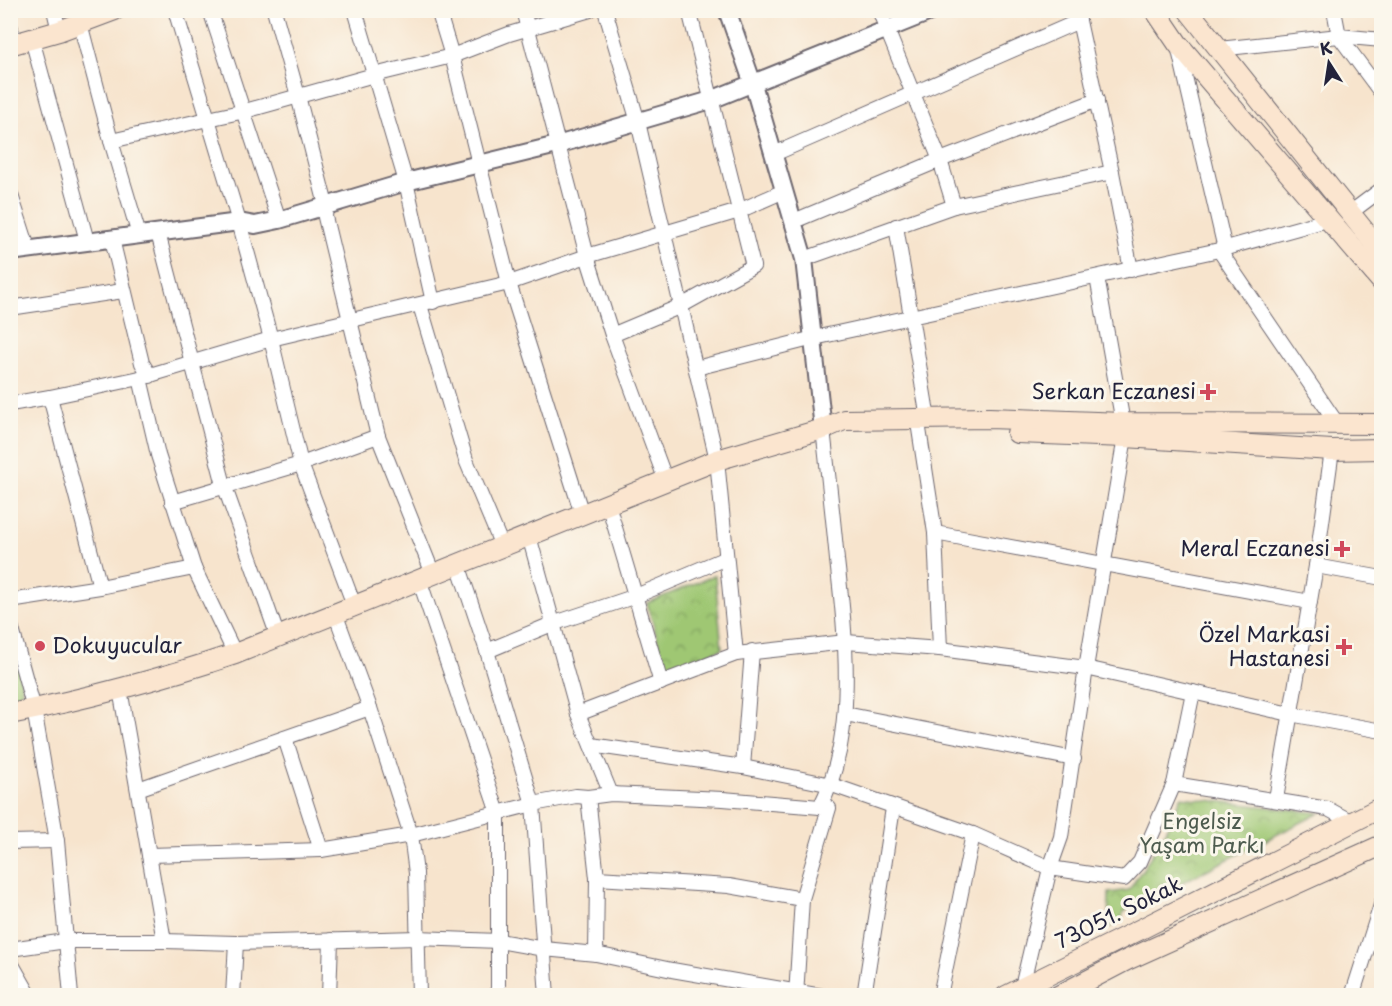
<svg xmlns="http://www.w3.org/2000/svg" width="1392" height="1006" viewBox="0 0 1392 1006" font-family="'Playpen Sans',sans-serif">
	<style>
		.grass { fill: url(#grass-tufts); stroke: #607457; stroke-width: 1.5 }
		.park { fill: url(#park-crowns); stroke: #607457; stroke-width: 1.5 }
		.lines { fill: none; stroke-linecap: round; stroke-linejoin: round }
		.minor-casing { stroke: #6d666e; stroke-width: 16 }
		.tertiary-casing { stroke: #6d666e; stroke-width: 20 }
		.secondary-casing { stroke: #6d666e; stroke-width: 22 }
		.minor { stroke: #fff; stroke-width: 14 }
		.tertiary { stroke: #fff; stroke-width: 16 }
		.secondary { stroke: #fbe5cf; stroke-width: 20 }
		.poi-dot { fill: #d1495b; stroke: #fbf7ec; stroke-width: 2 }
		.labels { text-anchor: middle; stroke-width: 6; stroke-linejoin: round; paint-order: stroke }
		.poi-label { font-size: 21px; fill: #22223b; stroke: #fbf7ec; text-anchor: end }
		.park-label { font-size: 21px; fill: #4e5c4f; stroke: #fbf7ec }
		.street-label { font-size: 21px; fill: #22223b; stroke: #fbf7ec }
	</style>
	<defs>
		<pattern id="grass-tufts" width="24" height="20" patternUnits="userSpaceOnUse" patternTransform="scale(1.5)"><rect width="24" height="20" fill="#9fc773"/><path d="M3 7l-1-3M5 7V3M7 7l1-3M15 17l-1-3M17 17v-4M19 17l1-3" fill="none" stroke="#81a160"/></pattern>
		<pattern id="park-crowns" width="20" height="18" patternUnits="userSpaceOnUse" patternTransform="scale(1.5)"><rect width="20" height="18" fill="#9fc773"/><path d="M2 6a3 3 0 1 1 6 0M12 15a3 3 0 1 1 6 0" fill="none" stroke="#81a160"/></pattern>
	</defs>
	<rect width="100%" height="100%" fill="#fbf7ec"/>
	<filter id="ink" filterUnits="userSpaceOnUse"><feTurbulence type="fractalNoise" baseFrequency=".0167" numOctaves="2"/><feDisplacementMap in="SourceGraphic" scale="12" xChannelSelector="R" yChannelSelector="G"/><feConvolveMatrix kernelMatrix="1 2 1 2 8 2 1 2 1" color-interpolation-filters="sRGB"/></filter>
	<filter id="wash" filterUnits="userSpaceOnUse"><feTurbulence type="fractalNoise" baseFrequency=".008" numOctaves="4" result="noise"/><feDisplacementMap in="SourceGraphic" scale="24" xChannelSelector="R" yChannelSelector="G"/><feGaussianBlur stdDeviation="1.35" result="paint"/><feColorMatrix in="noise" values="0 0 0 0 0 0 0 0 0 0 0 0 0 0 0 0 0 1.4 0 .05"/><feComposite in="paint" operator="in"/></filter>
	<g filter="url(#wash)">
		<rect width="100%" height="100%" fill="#f7e4cd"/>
		<path class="grass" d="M10,640L21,679L23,703L10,710Z"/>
		<g class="park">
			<path d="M715,575L722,649L666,670L647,603Z"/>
			<path d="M1181,797L1320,813L1123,912L1122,920L1108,928L1109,893L1129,890L1162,839Z"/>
		</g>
	</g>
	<g filter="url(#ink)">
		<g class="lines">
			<g class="minor-casing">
				<g id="minor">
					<path d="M54,10L59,31"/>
					<path d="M175,10L208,119L245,111L374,75L452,56L509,34L590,10"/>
					<path d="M210,10L279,220"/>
					<path d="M355,10L406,182L433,302"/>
					<path d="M438,10L452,56L509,283L582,514"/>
					<path d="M523,10L587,256L612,335L666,481"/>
					<path d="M605,10L638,122L717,460L736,654"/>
					<path d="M879,10L940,160L954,206L1112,172L1079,21"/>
					<path d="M1334,10L1339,36L1382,94"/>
					<path d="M80,23L111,141"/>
					<path d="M10,25L15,44"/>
					<path d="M32,39L87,241"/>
					<path d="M1178,46L1225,249"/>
					<path d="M1219,49L1339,36L1382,40"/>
					<path d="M774,154L1079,21L1076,10"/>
					<path d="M1112,172L1131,270"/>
					<path d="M10,192L28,248"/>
					<path d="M1350,213L1382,189"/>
					<path d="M794,221L940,160L1097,100"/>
					<path d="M896,226L928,419"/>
					<path d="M158,233L224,485L278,637"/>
					<path d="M139,235L111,141L208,119L239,222L271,339L301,464L354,605"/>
					<path d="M112,239L142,363L150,376"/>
					<path d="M1219,250L1336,422"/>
					<path d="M804,259L954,206"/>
					<path d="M1097,277L1123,423"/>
					<path d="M420,305L466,460L502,546"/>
					<path d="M10,308L123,291"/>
					<path d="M612,335L681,306L753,266L689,10"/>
					<path d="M696,368L814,338L1219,250L1327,220"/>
					<path d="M140,378L158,455L194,568"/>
					<path d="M50,397L140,378L271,339L509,283L587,256L739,211L784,191"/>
					<path d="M10,404L50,397L100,587"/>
					<path d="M919,429L935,533L940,649"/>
					<path d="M378,436L433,574"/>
					<path d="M172,502L301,464L378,436L325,217L326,205L298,96L274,10"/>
					<path d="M608,504L661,683"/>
					<path d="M935,533L1310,602"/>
					<path d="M529,536L578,714L611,794"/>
					<path d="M458,564L487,651L533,804L547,996"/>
					<path d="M1316,566L1382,578"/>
					<path d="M419,579L498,813V996"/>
					<path d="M10,601L100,587L194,568L235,654"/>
					<path d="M335,613L370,708L411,835L416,873L419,996"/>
					<path d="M10,622L34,709L57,841L71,996"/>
					<path d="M487,651L552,624L636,596L726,558"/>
					<path d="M120,689L164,941"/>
					<path d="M578,714L736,654L846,642L940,649L1086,668L1290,714L1382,731"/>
					<path d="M845,714L1074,759"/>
					<path d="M285,738L321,850"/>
					<path d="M591,745L743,767L832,785L973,834L1050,868L1124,879L1140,862L1174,784L1193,692"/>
					<path d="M743,767L752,651"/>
					<path d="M1174,784L1328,809L1352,822"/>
					<path d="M138,789L370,708"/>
					<path d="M588,797L597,878L596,954"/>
					<path d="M1276,799L1316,566L1332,450"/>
					<path d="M10,842L57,841"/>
					<path d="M149,855L321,850L411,835L533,804L576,796L588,797L611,794L723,799L820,807"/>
					<path d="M597,878L729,886L802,899"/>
					<path d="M10,949L66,941H164L236,943L417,938L499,941L544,949L596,954L672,970L822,996"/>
					<path d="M10,961L30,996"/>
					<path d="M1022,987L1050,868L1061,837L1086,668L1125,437"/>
					<path d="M233,996L236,943"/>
					<path d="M329,996L331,940"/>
					<path d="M796,996L802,899L829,808L820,807C857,736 846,638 837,560C833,516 828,473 823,429"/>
					<path d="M864,996L893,808"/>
					<path d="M940,996L973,834"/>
					<path d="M1352,996L1382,902"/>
				</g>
			</g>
			<g class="tertiary-casing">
				<g id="tertiary">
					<path d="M727,10L753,84L804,259L823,429"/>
					<path d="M10,252L239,222L255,225L279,220L406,182L557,145L711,100L935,10"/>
				</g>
			</g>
			<g class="secondary-casing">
				<g id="secondary">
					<path d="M1155,10L1178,44L1382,282"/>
					<path d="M1188,10L1382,253"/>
					<path d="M10,45L59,31L115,10"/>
					<path d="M1017,433L1125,437L1332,450L1382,449"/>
					<path d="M10,714C86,699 161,679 235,654L717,460L823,429L844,420L989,418L1123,423L1382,424"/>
					<path d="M1006,996L1141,929L1382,807"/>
					<path d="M1058,996L1127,960L1382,845"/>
				</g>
			</g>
			<use href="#minor" class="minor"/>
			<use href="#tertiary" class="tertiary"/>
			<use href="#secondary" class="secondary"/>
		</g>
	</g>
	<g class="poi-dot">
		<path d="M1205 383h6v6h6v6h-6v6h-6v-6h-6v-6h6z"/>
		<path d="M1339 540h6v6h6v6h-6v6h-6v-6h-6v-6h6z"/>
		<circle cx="40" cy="646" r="6"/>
		<path d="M1341 638h6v6h6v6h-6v6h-6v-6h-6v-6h6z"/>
	</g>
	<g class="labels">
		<g class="poi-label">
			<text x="1196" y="399">Serkan Eczanesi</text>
			<text x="1330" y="556">Meral Eczanesi</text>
			<text x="1330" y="642">Özel Markasi<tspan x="1330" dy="24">Hastanesi</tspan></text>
			<text x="52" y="653" text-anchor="start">Dokuyucular</text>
		</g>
		<g class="park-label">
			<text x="1202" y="829">Engelsiz<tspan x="1202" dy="24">Yaşam Parkı</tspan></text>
		</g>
		<g class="street-label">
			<text transform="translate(1119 913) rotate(-26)" y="7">73051. Sokak</text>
		</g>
	</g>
	<rect width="1392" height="1006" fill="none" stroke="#fbf7ec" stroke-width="36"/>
	<g transform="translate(1329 63) rotate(348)" stroke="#fbf7ec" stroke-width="4.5" paint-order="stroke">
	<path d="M0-4.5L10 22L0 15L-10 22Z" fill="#22223b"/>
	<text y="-9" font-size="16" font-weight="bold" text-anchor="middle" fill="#22223b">K</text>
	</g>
</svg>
